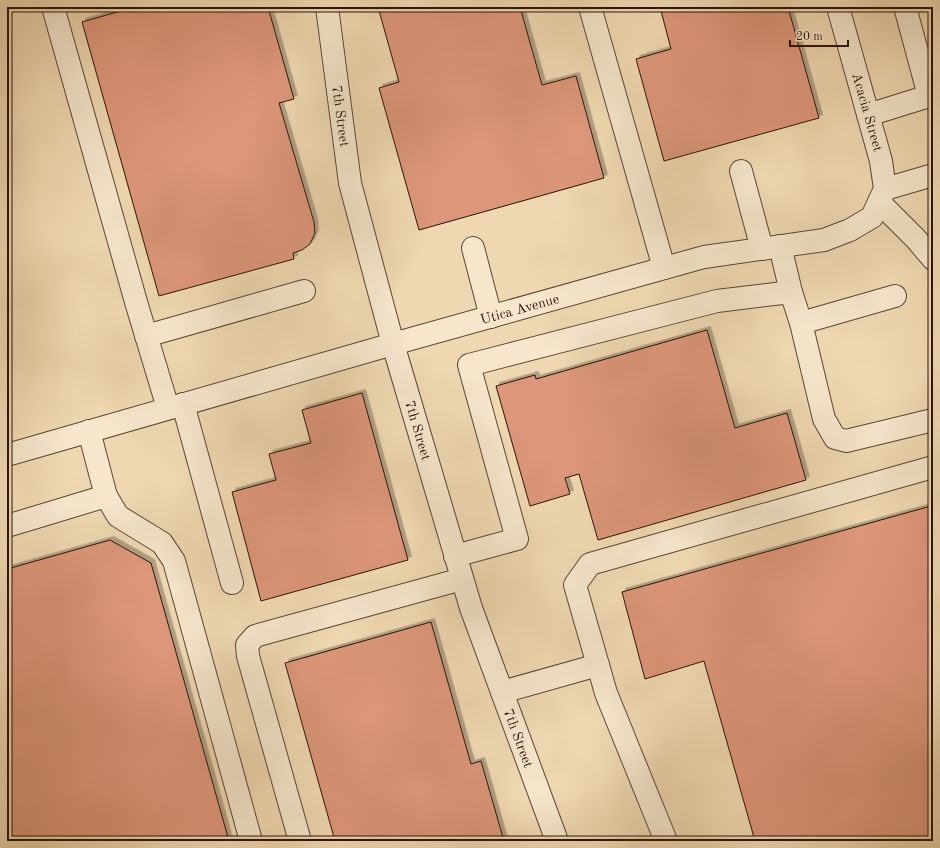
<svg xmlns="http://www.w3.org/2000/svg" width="940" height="848" viewBox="0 0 940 848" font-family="'Old Standard TT',serif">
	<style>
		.building { fill: #dc9679; stroke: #2a1409; filter: url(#shadow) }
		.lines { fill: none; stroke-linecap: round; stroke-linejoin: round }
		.minor-casing { stroke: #5b4533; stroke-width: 24 }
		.minor { stroke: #f5e6cc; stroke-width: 22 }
		.labels { text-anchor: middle; stroke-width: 3.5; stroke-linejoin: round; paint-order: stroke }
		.street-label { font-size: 14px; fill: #2a1409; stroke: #f5e6cc }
	</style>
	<defs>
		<filter id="shadow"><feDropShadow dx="3.5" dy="-3.5" stdDeviation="0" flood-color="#0004"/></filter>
	</defs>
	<rect width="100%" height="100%" fill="#efd8b1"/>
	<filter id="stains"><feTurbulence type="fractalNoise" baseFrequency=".005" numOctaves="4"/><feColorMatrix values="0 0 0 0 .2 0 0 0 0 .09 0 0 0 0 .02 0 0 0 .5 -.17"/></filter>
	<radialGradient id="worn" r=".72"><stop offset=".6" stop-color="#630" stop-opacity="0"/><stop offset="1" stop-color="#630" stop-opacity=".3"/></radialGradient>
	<g class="building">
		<path d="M135,7H268L294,99L279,103L314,222L315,233L310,244L302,250L293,253L294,259L159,296L82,22Z"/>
		<path d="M378,7H520L542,85L576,76L604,178L419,230L379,88L399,82Z"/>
		<path d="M660,7H788L819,118L664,161L636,59L671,49Z"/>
		<path d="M707,330L735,428L787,413L806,480L598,540L579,474L565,478L570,494L530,506L496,386L535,375L536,379Z"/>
		<path d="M362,393L408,560L261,601L232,492L276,480L269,454L311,443L302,410Z"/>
		<path d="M931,506L933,513V841H755L704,661L645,679L622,592Z"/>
		<path d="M110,540L151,563L229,841H7V569Z"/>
		<path d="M431,622L471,764L481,761L504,841H335L285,663Z"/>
	</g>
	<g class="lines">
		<g class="minor-casing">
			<g id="minor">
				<path d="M53,7L136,302L168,408"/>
				<path id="s1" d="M327,7L350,183L393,344L471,608L557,841"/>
				<path d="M590,7L664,268"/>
				<path d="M868,115L929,96L905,7"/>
				<path d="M741,171L762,249"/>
				<path d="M885,189L933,175"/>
				<path d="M879,202L916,239L933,259"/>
				<path d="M780,246L791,292"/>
				<path d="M473,248L491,317"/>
				<path d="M801,323L824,419L835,438L846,441L933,420"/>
				<path d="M146,336L304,291"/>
				<path d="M183,404L232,583"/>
				<path id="s2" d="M7,455L393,344L704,257L824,240L850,230L872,217L885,189L881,161L838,7"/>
				<path d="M106,496L118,516L162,543L174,561L251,841"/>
				<path d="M7,526L106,496L89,431"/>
				<path d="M455,556L517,539L469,365L717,301L791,292L801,323L895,296"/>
				<path d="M502,692L598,665"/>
				<path d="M300,841L248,656L247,645L255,636L462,579"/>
				<path d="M666,841L606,693L575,585L590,564L933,467"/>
			</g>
		</g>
		<use href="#minor" class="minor"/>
	</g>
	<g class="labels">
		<g class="street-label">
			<text transform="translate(868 112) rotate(74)" y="5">Acacia Street</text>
			<text dy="5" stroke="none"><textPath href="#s1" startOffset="110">7th Street</textPath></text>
			<text dy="5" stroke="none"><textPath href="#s2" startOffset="533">Utica Avenue</textPath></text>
			<text dy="5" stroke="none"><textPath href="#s1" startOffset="434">7th Street</textPath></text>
			<text dy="5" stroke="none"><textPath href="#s1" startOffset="758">7th Street</textPath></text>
		</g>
	</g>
	<rect width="940" height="848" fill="none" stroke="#efd8b1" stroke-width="24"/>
	<rect x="8" y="8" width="924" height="832" fill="none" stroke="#2a1409" stroke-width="2"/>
	<rect x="12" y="12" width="916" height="824" fill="none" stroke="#2a1409"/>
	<path d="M790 40v6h58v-6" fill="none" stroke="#2a1409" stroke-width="2"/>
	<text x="796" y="40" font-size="12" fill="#2a1409" stroke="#f5e6cc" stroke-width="3" paint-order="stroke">20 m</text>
	<rect width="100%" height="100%" filter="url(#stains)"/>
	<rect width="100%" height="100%" fill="url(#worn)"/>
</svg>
